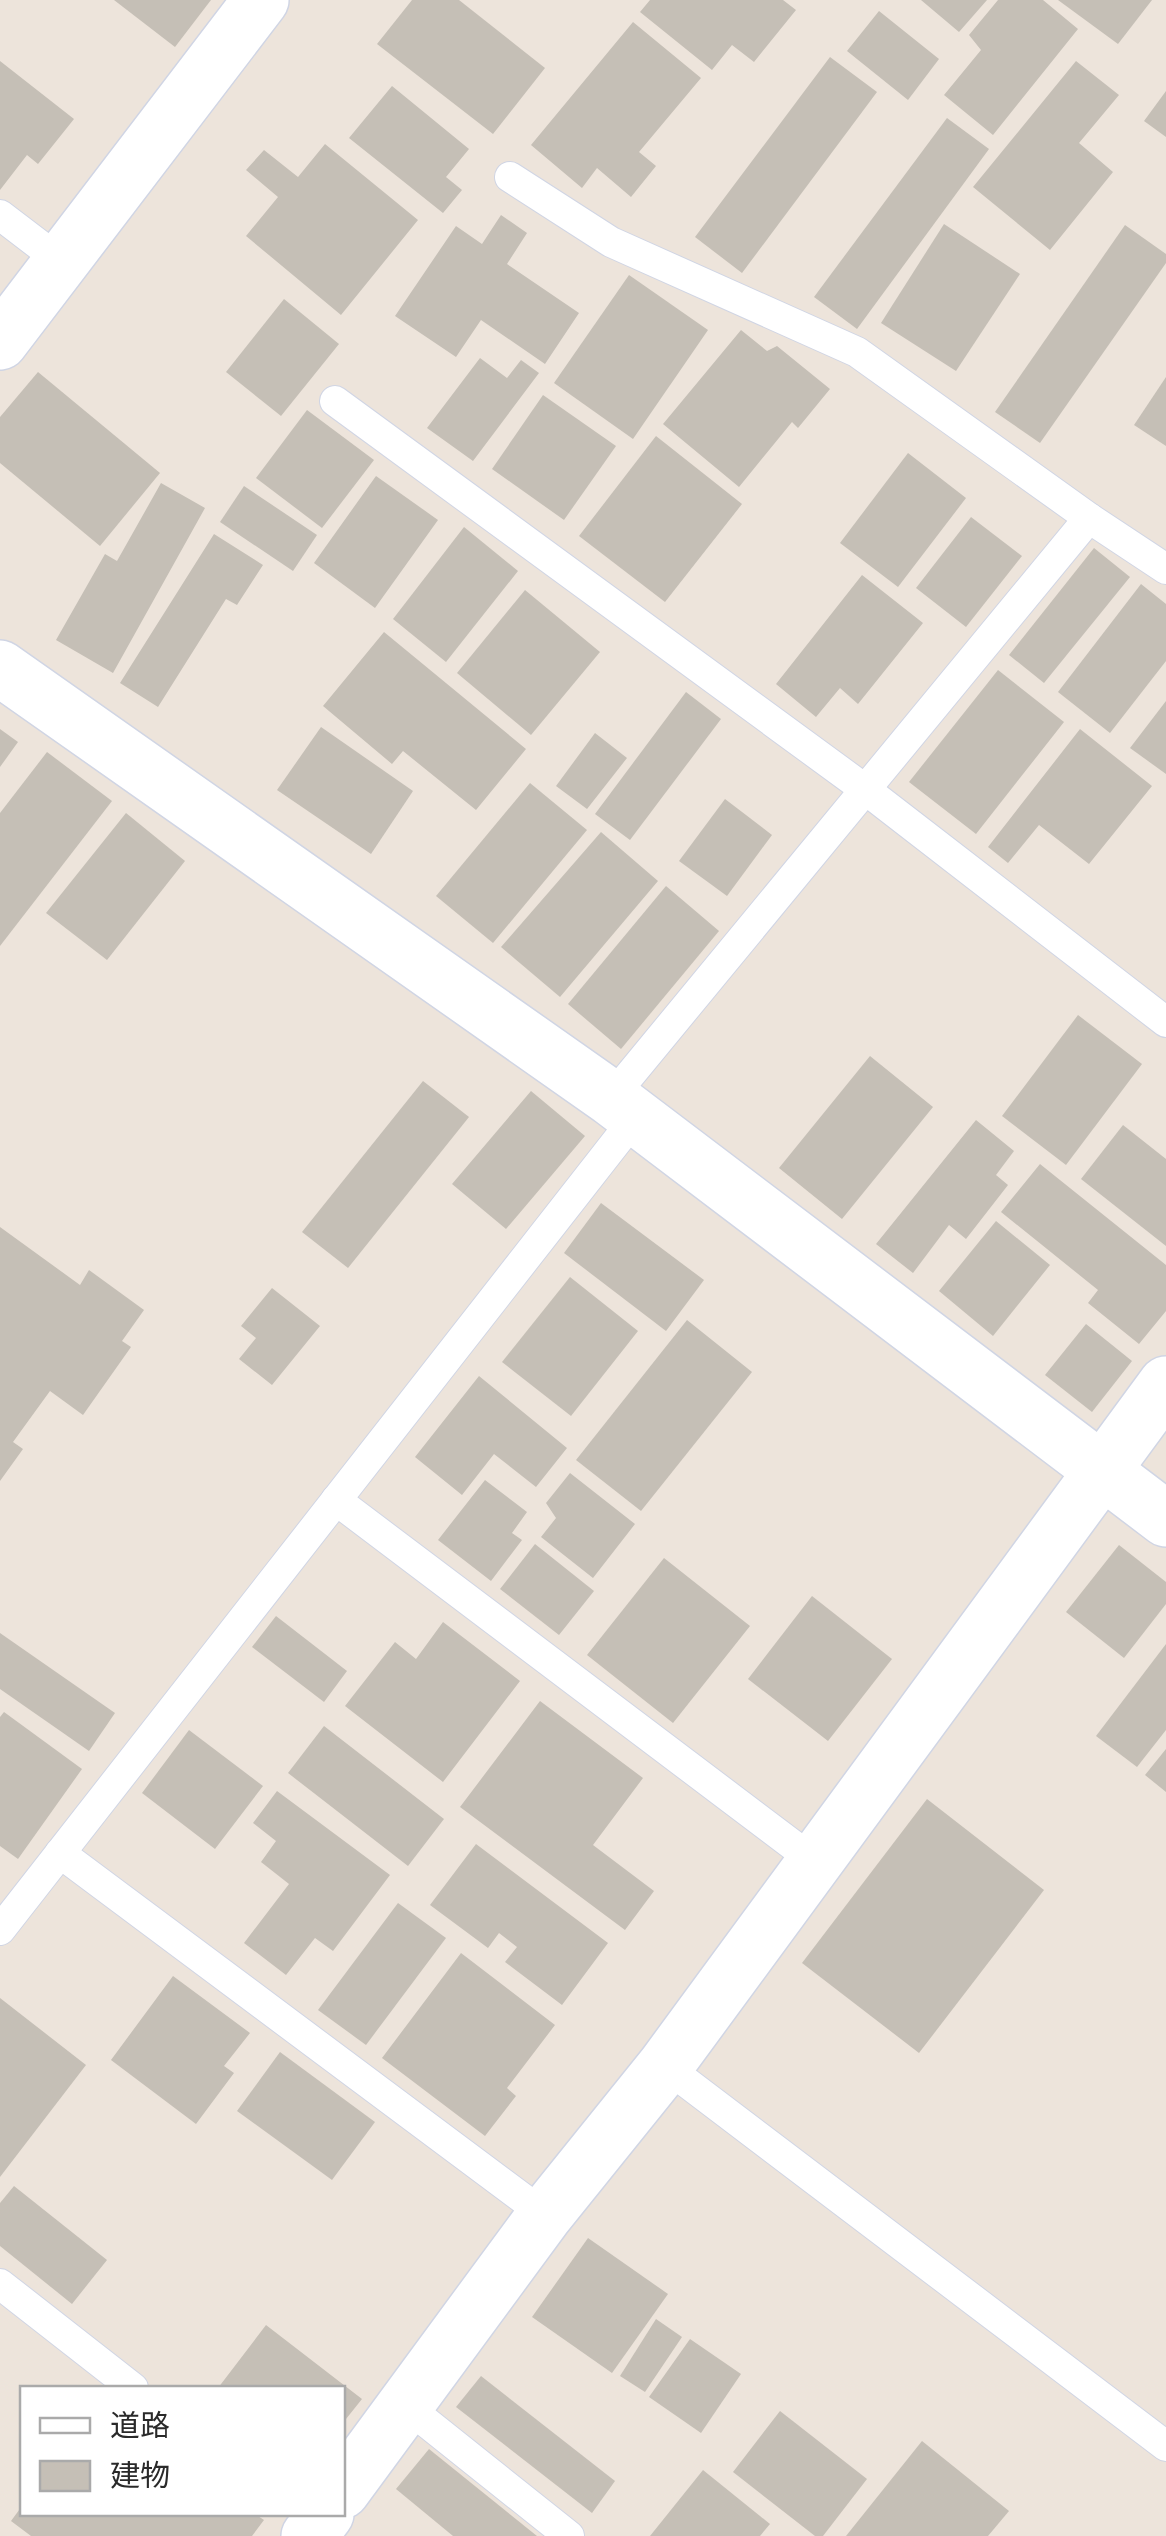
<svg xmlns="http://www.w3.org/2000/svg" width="1166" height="2536" viewBox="0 0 1166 2536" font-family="Jost,'Noto Sans JP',sans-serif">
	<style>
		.building { fill: #c5bfb6 }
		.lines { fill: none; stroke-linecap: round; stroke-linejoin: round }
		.service-casing { stroke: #d0d5e4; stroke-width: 32 }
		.minor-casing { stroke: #d0d5e4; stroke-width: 58 }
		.service { stroke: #fff; stroke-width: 30 }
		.minor { stroke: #fff; stroke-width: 55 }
	</style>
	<rect width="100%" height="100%" fill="#ede4db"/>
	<g class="building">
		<path d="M114,0H211L175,47Z"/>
		<path d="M412,0H459L545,68L493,134L377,44Z"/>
		<path d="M650,0H783L796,10L754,62L732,45L712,70L640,12Z"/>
		<path d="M921,0H987L959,32Z"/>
		<path d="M998,0H1043L1078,29L993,135L944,95L981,50L969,35Z"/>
		<path d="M1058,0H1152L1118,44Z"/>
		<path d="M879,11L939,59L908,100L847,51Z"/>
		<path d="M633,22L701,78L639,152L656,166L631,197L597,168L582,188L531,145Z"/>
		<path d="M830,57L877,92L742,273L695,237Z"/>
		<path d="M0,61L74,119L38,164L27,155L0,190Z"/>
		<path d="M1076,61L1119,95L1079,143L1113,172L1050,250L973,187Z"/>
		<path d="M392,86L469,149L446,177L462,190L443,213L349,138Z"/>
		<path d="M1166,91V137L1144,121Z"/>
		<path d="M947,118L989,149L857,329L814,297Z"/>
		<path d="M325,144L418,220L341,315L246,236L278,197L246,170L264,150L298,177Z"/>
		<path d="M501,215L527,233L507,264L579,313L545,364L481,320L456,357L395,316L456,226L482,244Z"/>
		<path d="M944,224L1020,274L956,371L881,323Z"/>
		<path d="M1125,225L1166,254V263L1040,443L995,412Z"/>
		<path d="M629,275L708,330L633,439L554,383Z"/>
		<path d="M284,299L339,344L281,416L226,372Z"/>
		<path d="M741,330L767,351L777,346L830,389L798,428L792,422L739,487L663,424Z"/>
		<path d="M480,358L507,378L521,360L539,373L473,461L427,428Z"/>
		<path d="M38,372L160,473L100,546L0,463V417Z"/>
		<path d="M1166,377V446L1134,425Z"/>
		<path d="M543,395L616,446L564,520L492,469Z"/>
		<path d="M307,410L374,460L322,528L256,478Z"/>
		<path d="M656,436L742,504L665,602L579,536Z"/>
		<path d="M908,453L966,498L898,587L840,543Z"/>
		<path d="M376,476L438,520L375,608L314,563Z"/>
		<path d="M161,483L205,508L113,673L56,640L105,554L117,561Z"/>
		<path d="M244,486L317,535L293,571L220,522Z"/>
		<path d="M971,517L1022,556L966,627L916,588Z"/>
		<path d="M464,527L518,571L446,662L393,619Z"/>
		<path d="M214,534L263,565L237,605L226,599L158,707L120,683Z"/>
		<path d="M1094,548L1130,577L1044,683L1009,655Z"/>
		<path d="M862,575L923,623L858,704L840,688L816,717L776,684Z"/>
		<path d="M1141,584L1166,604V661L1110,733L1058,692Z"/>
		<path d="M525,590L600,652L531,735L457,673Z"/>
		<path d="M384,632L526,749L476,810L403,751L392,764L323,706Z"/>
		<path d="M998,670L1064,722L976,834L909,782Z"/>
		<path d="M686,692L721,719L630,840L595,814Z"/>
		<path d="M1166,701V774L1130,748Z"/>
		<path d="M321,727L413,791L371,854L277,790Z"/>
		<path d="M0,729L18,742L0,767Z"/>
		<path d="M1080,729L1152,786L1089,864L1039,825L1008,863L988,847Z"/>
		<path d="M595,733L627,758L587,809L556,786Z"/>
		<path d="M47,752L112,801L0,946V813Z"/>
		<path d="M530,783L587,830L493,943L436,896Z"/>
		<path d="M725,799L772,835L727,896L679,861Z"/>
		<path d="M126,813L185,861L107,960L46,913Z"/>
		<path d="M601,832L658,881L560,997L501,947Z"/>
		<path d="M666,886L719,931L621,1049L568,1004Z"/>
		<path d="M1078,1015L1142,1064L1066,1165L1002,1116Z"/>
		<path d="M870,1056L933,1107L842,1219L779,1168Z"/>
		<path d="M423,1081L469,1117L348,1268L302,1232Z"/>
		<path d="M531,1091L585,1136L506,1229L452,1184Z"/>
		<path d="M976,1120L1014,1151L996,1175L1008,1185L966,1239L949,1225L913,1273L876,1244Z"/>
		<path d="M1123,1125L1166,1159V1246L1081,1179Z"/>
		<path d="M1040,1164L1166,1265V1311L1139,1344L1088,1303L1098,1290L1001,1212Z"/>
		<path d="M601,1203L704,1280L666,1331L564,1253Z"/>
		<path d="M996,1221L1050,1265L993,1336L939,1291Z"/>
		<path d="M0,1227L80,1285L89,1270L144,1310L122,1341L131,1347L83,1415L50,1391L13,1442L23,1449L0,1481Z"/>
		<path d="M570,1277L638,1331L571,1416L502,1362Z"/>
		<path d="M272,1288L320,1326L272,1385L239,1359L256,1338L241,1326Z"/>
		<path d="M687,1320L752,1372L641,1511L576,1460Z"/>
		<path d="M1086,1324L1132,1361L1092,1412L1045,1375Z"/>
		<path d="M479,1376L567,1448L536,1487L494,1454L462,1495L415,1457Z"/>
		<path d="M570,1473L635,1524L593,1578L541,1537L556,1518L546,1503Z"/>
		<path d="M485,1480L527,1512L512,1533L522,1540L491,1581L438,1540Z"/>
		<path d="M535,1544L594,1591L559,1635L500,1589Z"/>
		<path d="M1119,1545L1166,1582V1604L1124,1658L1066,1612Z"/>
		<path d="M664,1558L750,1626L673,1723L587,1655Z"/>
		<path d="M812,1596L892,1659L828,1741L748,1679Z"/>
		<path d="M276,1616L347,1671L324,1702L252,1647Z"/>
		<path d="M443,1622L520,1681L443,1782L345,1706L395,1642L416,1659Z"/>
		<path d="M0,1633L115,1713L89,1751L0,1689Z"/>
		<path d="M1166,1644V1730L1137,1767L1096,1736Z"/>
		<path d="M540,1701L643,1778L593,1845L654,1891L625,1930L460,1807Z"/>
		<path d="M4,1712L82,1769L18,1859L0,1846V1717Z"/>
		<path d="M324,1726L444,1819L408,1866L288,1773Z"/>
		<path d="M189,1730L263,1786L215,1849L142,1793Z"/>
		<path d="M1166,1749V1792L1145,1775Z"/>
		<path d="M277,1791L390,1875L333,1951L315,1938L286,1975L244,1943L289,1884L261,1862L276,1841L253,1823Z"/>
		<path d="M927,1799L1044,1890L919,2053L802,1963Z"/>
		<path d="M476,1844L608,1943L562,2005L505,1962L517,1947L499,1933L488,1948L430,1905Z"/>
		<path d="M398,1903L446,1938L366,2045L318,2010Z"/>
		<path d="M461,1953L555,2025L507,2088L516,2096L485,2136L382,2058Z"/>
		<path d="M173,1976L250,2033L224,2066L234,2073L196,2124L111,2060Z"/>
		<path d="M0,1998L86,2065L0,2177Z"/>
		<path d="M280,2052L375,2122L332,2180L237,2111Z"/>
		<path d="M14,2186L107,2260L72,2304L0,2246V2203Z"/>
		<path d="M588,2238L668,2294L612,2373L532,2317Z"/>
		<path d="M656,2319L682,2337L645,2392L620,2376Z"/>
		<path d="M266,2325L362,2399L342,2424V2388H218Z"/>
		<path d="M690,2339L741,2374L701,2433L649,2397Z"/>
		<path d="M481,2376L615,2481L592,2513L456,2407Z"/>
		<path d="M780,2411L867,2479L823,2536H815L733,2472Z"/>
		<path d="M922,2441L1009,2511L988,2536H846Z"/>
		<path d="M429,2449L537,2536H453L396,2489Z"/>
		<path d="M703,2470L770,2524L760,2536H650Z"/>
		<path d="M22,2506V2514H255L264,2520L252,2536H31L11,2521Z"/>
	</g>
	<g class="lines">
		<g class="service-casing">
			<g id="service">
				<path d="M510,177L611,242L857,352L1089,518"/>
				<path d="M0,215L63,263"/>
				<path d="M335,401L866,790L1166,1022"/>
				<path d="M611,1098L1089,518L1166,569"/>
				<path d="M336,1500L814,1861"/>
				<path d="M60,1853L545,2215"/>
				<path d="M0,1930L635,1118"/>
				<path d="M665,2066L1166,2446"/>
				<path d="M0,2284L133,2388"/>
				<path d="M406,2406L569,2536"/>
			</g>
		</g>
		<g class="minor-casing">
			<g id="minor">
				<path d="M0,342L261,0"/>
				<path d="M0,668L611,1098L1166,1519"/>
				<path d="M342,2491L545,2215L665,2066L1166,1384"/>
				<path d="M309,2536L326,2514"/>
			</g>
		</g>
		<use href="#service" class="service"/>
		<use href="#minor" class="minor"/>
	</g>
	<rect x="20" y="2386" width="325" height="130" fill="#ffffff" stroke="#aaaaaa" stroke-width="2.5"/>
	<rect x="40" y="2418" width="50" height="15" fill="#ffffff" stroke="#aaaaaa" stroke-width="2.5"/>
	<text x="110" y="2436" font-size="30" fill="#2a2a2a">道路</text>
	<rect x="40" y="2461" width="50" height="30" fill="#c5bfb6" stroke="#aaaaaa" stroke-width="2.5"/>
	<text x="110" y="2486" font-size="30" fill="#2a2a2a">建物</text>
</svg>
